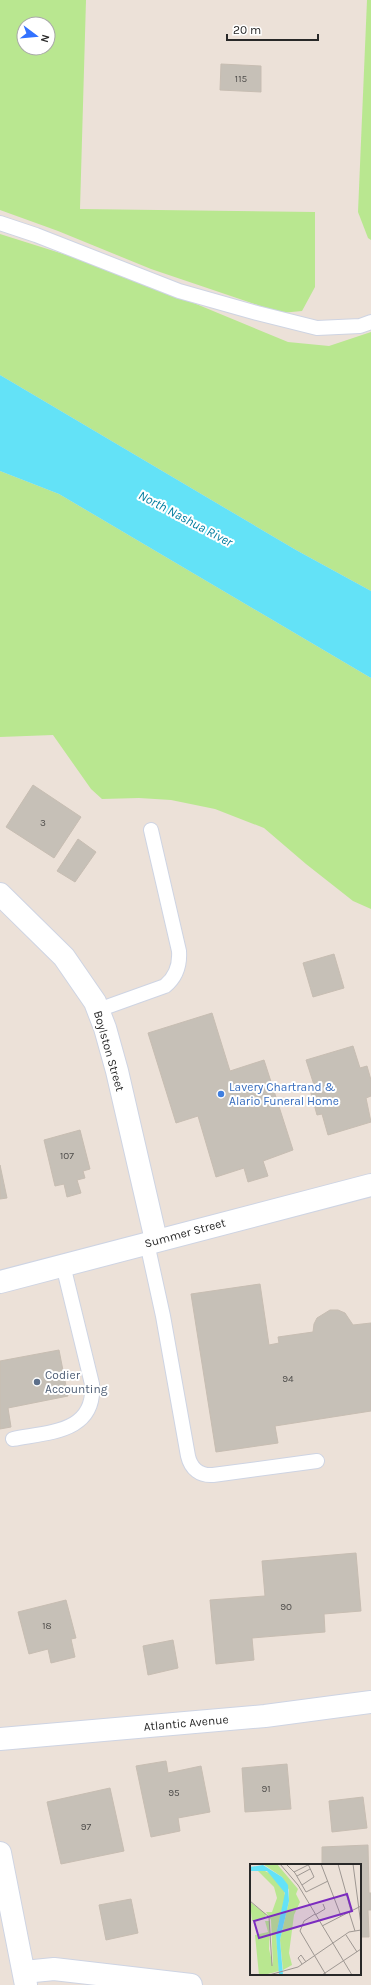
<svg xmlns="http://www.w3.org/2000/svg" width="371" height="1985" viewBox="0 0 371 1985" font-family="Karla,sans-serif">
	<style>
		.green { fill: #b9e790; fill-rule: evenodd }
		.water { fill: #63e2f7 }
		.building { fill: #c6c0b7; stroke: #c7bdb2 }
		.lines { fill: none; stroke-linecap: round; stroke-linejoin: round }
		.lane-casing { stroke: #ced4e3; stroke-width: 16 }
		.street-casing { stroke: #ced4e3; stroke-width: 24 }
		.secondary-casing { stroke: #ced4e3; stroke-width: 24 }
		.lane { stroke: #fff; stroke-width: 14 }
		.street { stroke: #fff; stroke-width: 22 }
		.secondary { stroke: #fff; stroke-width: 22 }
		.shop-dot { fill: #3f7fe0; stroke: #fff; stroke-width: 1.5 }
		.service-dot { fill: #5c6f8a; stroke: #fff; stroke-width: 1.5 }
		.labels { text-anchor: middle; stroke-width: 4; stroke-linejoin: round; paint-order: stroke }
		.number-label { font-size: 10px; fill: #504e4c }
		.street-label { font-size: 12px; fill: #282828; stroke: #fff }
		.shop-label { font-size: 12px; fill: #366cbe; stroke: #fff; text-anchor: start }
		.service-label { font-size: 12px; fill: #4e5e75; stroke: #fff; text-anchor: start }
		.water-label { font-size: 13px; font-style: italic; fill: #047ea0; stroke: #fff }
		.inset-road { fill: none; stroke: #9e9792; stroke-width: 1 }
		.view { fill: #7b2cbf; fill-opacity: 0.15; stroke: #7b2cbf; stroke-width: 2 }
		.inset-edge { fill: none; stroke: #282828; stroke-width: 2 }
	</style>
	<rect width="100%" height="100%" fill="#ece1d8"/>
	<g class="green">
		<path d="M0,0H86L80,209L315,212V287L302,311L281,313L151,269L58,231L0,210ZM24,24H48V48H24Z"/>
		<path d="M367,0H371V240L368,238L358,212Z"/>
		<path d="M0,234L114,270L288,342L329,346L371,332V591L296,550L0,375Z"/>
		<path d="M0,471L59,494L371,678V909L353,901L306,864L264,828L215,809L171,800L139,798L102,799L91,789L53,735L0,737Z"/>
	</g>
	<path class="water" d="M0,375L296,550L371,591V678L59,494L0,471Z"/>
	<g class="building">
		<path d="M221,64L261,66V92L220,90Z"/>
		<path d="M33,785L81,817L54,858L6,827Z"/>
		<path d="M78,839L96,852L75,882L57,871Z"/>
		<path d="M334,954L344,988L313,997L303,963Z"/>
		<path d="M212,1013L230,1071L264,1060L293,1150L263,1161L268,1176L248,1182L244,1168L216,1177L198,1116L176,1123L148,1033Z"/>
		<path d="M353,1046L360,1068L367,1066L371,1080V1096L366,1098L371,1122L328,1135L322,1114L317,1115L309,1086L314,1085L306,1060Z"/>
		<path d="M80,1130L90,1169L83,1171L85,1178L77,1180L81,1193L67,1197L64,1184L55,1186L44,1140Z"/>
		<path d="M0,1165L7,1198L0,1199Z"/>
		<path d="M260,1284L269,1345L279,1343L278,1337L313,1332L314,1324L317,1318L330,1310H338L345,1313L353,1325L371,1323V1411L275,1426L278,1443L216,1452L191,1294Z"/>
		<path d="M59,1350L68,1396L8,1408L11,1427L0,1429V1361Z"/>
		<path d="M356,1553L361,1611L324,1614L325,1632L252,1638L254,1660L216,1664L210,1600L265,1596L262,1561Z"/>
		<path d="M66,1600L76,1638L71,1639L75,1657L51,1663L48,1649L29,1654L18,1612Z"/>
		<path d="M173,1640L178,1668L148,1675L143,1646Z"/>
		<path d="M166,1761L168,1773L201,1766L210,1812L178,1818L180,1831L151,1837L136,1766Z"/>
		<path d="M287,1764L291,1809L245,1812L242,1768Z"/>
		<path d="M110,1788L124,1851L61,1864L47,1802Z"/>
		<path d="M363,1797L367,1828L332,1832L329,1801Z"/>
		<path d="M368,1845L369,1893H371V1910H368L369,1937H360V1865H322V1847Z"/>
		<path d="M131,1899L138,1933L106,1940L99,1905Z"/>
	</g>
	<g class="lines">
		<g class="lane-casing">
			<g id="lane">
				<path d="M0,223L36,235L179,291L257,313L317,328L360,326L371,322"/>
				<path d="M98,1010L165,986C176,977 180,965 179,951L151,830"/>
				<path d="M147,1243L163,1316L188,1456C191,1469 200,1476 213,1475L317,1461"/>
				<path d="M13,1439C48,1432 96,1433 92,1384L63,1265"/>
			</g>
		</g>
		<g class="street-casing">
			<g id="street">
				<path d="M0,894L64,957L95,1002L105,1028L117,1071L156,1240"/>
				<path d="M0,1739L265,1716L371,1702"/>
				<path d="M0,1853L26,1985"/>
				<path d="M24,1972L54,1969L191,1985"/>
			</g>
		</g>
		<g class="secondary-casing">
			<path id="secondary" d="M0,1282L371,1185"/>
		</g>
		<use href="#lane" class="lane"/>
		<use href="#street" class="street"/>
		<use href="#secondary" class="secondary"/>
	</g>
	<circle class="shop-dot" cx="221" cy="1094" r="4"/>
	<circle class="service-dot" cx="37" cy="1382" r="4"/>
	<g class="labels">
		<g class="number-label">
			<text x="241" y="82">115</text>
			<text x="43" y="826">3</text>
			<text x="67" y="1159">107</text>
			<text x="288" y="1382">94</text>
			<text x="286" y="1610">90</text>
			<text x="47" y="1629">18</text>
			<text x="266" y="1792">91</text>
			<text x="174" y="1796">95</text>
			<text x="86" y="1830">97</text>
		</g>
		<g class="street-label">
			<text transform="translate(109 1051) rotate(74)" y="4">Boylston Street</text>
			<text transform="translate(185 1233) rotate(-15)" y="4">Summer Street</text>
			<text transform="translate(186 1723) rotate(-5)" y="4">Atlantic Avenue</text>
		</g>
		<g class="shop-label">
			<text x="229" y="1091">Lavery Chartrand &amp;<tspan x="229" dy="14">Alario Funeral Home</tspan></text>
		</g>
		<g class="service-label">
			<text x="45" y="1379">Codier<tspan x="45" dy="14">Accounting</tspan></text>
		</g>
		<g class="water-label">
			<text transform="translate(186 518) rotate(28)" y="5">North Nashua River</text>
		</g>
	</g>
	<g transform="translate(250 1864)">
		<rect width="111" height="111" fill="#ece1d8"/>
		<path d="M13,0H27L48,25L46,30L50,38L44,51L39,89L42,101L33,106L30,76L39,37V26L32,13ZM11,5L21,10L28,17L34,25L35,32L26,71L29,107L14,111H9L5,71L18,68L15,57H20L19,85L23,102L21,56L16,48H22L27,34L24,23L7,6ZM0,38L16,50L15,54L2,57Z" fill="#b9e790"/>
		<path d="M13,1L32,13L38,21L39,37L30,76L33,111H29L26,71L35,29L17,7H0V3Z" fill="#63e2f7"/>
		<path class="inset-road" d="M30,0L48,21L102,111M36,0L45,9L56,28M71,0L91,52M88,0L101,47M103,0L111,61M44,8L58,1M47,12L60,5M52,21L64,13L58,0M56,28L78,17M0,37L19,53L22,102M99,48L105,67M65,50L54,57L50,67L76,111M65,51L75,45L73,40M72,62L111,42M96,71L107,88M52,100L48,94L51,91L56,98M19,111L48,103L99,68L111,66M72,111L111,85"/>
		<path class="view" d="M97,30L102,47L9,74L4,57Z"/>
		<rect width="111" height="111" class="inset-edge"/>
	</g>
	<g transform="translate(36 36) rotate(106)"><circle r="19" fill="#ffffff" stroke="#a9a9a9"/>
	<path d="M0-3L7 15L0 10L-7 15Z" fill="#3272ff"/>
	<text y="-6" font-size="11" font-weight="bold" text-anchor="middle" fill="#282828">N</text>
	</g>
	<path d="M227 34v6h91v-6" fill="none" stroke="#282828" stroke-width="2"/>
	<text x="233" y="34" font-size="12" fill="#282828" stroke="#ffffff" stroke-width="3" paint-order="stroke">20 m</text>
</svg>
